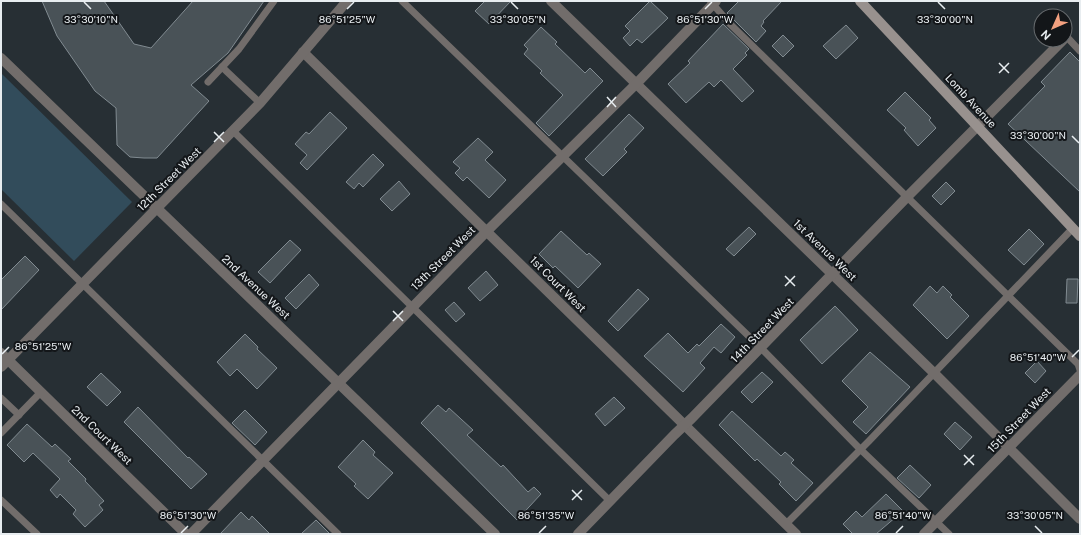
<svg xmlns="http://www.w3.org/2000/svg" width="1081" height="535" viewBox="0 0 1081 535" font-family="'Public Sans',sans-serif">
	<style>
		.green { fill: #324c5b }
		.building { fill: #495257; stroke: #818b91 }
		.lines { fill: none; stroke-linecap: round; stroke-linejoin: round }
		.service { stroke: #726d6b; stroke-width: 7 }
		.minor { stroke: #726d6b; stroke-width: 10 }
		.secondary { stroke: #98918e; stroke-width: 10 }
		.ticks { fill: none; stroke: #e8edf0; stroke-width: 1.5 }
		.labels { text-anchor: middle; stroke-width: 4; stroke-linejoin: round; paint-order: stroke }
		.street-label { font-size: 11px; fill: #e8edf0; stroke: #131619 }
		.ticks-label { font-size: 10px; text-anchor: middle; fill: #e8edf0; stroke: #131619; stroke-width: 4; stroke-linejoin: round; paint-order: stroke }
	</style>
	<rect width="100%" height="100%" fill="#272f34"/>
	<path class="green" d="M1,73L132,202L74,261L1,189Z"/>
	<g class="building">
		<path d="M42,1H104L134,44L151,48L193,1H264L228,53L191,85L209,101L157,158H144L130,157L117,145L116,108L95,91L57,36Z"/>
		<path d="M485,1H511L489,24L475,11Z"/>
		<path d="M650,1L668,18L642,43L637,39L630,46L623,38L630,31L625,26Z"/>
		<path d="M739,1H782L763,21L764,22L761,26L766,31L756,42L727,13Z"/>
		<path d="M723,24L749,49L745,53L747,55L733,69L754,91L742,102L721,80L714,87L709,82L686,103L668,84L690,63L688,61Z"/>
		<path d="M846,25L858,38L836,59L823,46Z"/>
		<path d="M541,27L557,42L555,44L585,73L590,68L603,81L549,136L536,123L563,95L540,73L542,71L524,54L528,49L524,45Z"/>
		<path d="M783,35L794,46L783,57L772,46Z"/>
		<path d="M1070,52L1080,62V192L1008,124L1045,86L1041,82Z"/>
		<path d="M905,92L931,118L929,120L936,128L918,146L904,130L906,128L887,110Z"/>
		<path d="M330,112L347,128L307,170L300,163L307,155L295,144L306,132L309,134Z"/>
		<path d="M629,114L644,128L624,149L627,152L603,176L585,159Z"/>
		<path d="M478,138L493,152L485,160L506,180L489,198L467,177L463,181L455,173L460,168L453,162Z"/>
		<path d="M373,154L384,165L363,187L359,183L354,189L346,182Z"/>
		<path d="M399,181L410,194L392,211L380,199Z"/>
		<path d="M946,182L955,191L941,205L932,196Z"/>
		<path d="M749,227L756,234L734,256L726,249Z"/>
		<path d="M1029,229L1044,244L1024,265L1008,250Z"/>
		<path d="M561,231L587,255L589,253L601,264L578,288L555,266L553,268L539,254Z"/>
		<path d="M290,240L301,250L270,283L258,272Z"/>
		<path d="M25,256L39,270L1,310V280Z"/>
		<path d="M486,271L498,285L480,301L468,288Z"/>
		<path d="M309,274L319,285L296,309L285,298Z"/>
		<path d="M1067,279H1078L1077,303H1066Z"/>
		<path d="M930,286L937,293L943,286L952,295L950,297L969,316L947,339L913,305Z"/>
		<path d="M638,289L649,299L618,331L608,321Z"/>
		<path d="M454,302L465,314L456,322L445,310Z"/>
		<path d="M835,306L858,330L822,364L800,340Z"/>
		<path d="M721,324L735,337L721,353L714,347L700,363L705,368L683,392L644,356L668,333L688,353L697,344L699,346Z"/>
		<path d="M245,334L258,347L257,349L277,368L257,389L237,369L230,376L217,362Z"/>
		<path d="M870,352L910,387L866,434L853,422L868,407L842,381Z"/>
		<path d="M1037,361L1046,371L1035,383L1025,373Z"/>
		<path d="M762,372L773,382L752,403L741,392Z"/>
		<path d="M101,373L121,392L107,406L87,387Z"/>
		<path d="M614,397L625,408L605,426L595,414Z"/>
		<path d="M438,405L446,412L449,408L473,430L467,435L501,467L503,465L528,492L534,487L541,494L517,520L421,423Z"/>
		<path d="M138,407L188,458L189,457L207,474L191,489L124,422Z"/>
		<path d="M245,410L267,432L255,445L232,423Z"/>
		<path d="M732,411L781,456L785,452L794,460L791,463L813,483L796,501L779,484L781,482L757,459L755,461L719,425Z"/>
		<path d="M955,422L972,437L960,450L944,434Z"/>
		<path d="M27,424L52,447L55,444L71,459L68,461L86,479L85,481L104,501L99,505L103,510L85,527L73,514L76,510L60,494L57,498L50,490L60,479L33,453L24,462L7,445Z"/>
		<path d="M363,440L375,452L373,455L393,473L368,499L354,486L356,484L338,467Z"/>
		<path d="M910,465L931,485L919,498L897,478Z"/>
		<path d="M886,494L903,511L876,534H853L843,524L856,511L862,517Z"/>
		<path d="M241,512L249,520L252,516L270,534H220Z"/>
		<path d="M316,520L330,534H301Z"/>
	</g>
	<g class="lines">
		<g class="service">
			<path d="M402,1L761,348L860,449L949,534"/>
			<path d="M711,2L730,24L1078,364L1080,370"/>
			<path d="M1066,36L1080,51"/>
			<path d="M222,67L260,103"/>
			<path d="M208,82L239,49L274,1"/>
			<path d="M233,131L610,501"/>
			<path d="M1,204L338,534"/>
			<path d="M1,398L19,415"/>
			<path d="M1,433L41,392"/>
			<path d="M1,500L37,534"/>
			<path d="M786,524L869,441L1073,228"/>
		</g>
		<g class="minor">
			<path d="M551,1L934,373L1080,519"/>
			<path d="M303,52L796,534"/>
			<path d="M1,58L495,534"/>
			<path d="M1,353L186,534"/>
			<path d="M1,367L260,103L347,1"/>
			<path d="M191,534L487,231L637,83L716,1"/>
			<path d="M578,534L674,435L692,418L907,197L1063,40"/>
			<path d="M924,534L1080,375"/>
		</g>
		<path class="secondary" d="M860,1L1080,236"/>
	</g>
	<path class="ticks" d="M84,2L91,9M511,2L518,9M938,2L945,9M347,9L354,2M705,9L712,2M999,63L1009,73M999,73L1009,63M607,97L616,107M607,107L616,97M214,132L224,142M1072,136L1079,143M214,142L224,132M785,276L795,286M785,286L795,276M393,311L403,321M393,321L403,311M2,354L9,347M1072,357L1079,350M964,455L974,465M964,465L974,455M572,490L582,500M572,500L582,490M1035,526L1042,533M181,533L188,526M539,533L546,526M896,533L903,526"/>
	<g class="labels">
		<g class="street-label">
			<text transform="translate(971 101) rotate(47)" y="4">Lomb Avenue</text>
			<text transform="translate(169 179) rotate(-45)" y="4">12th Street West</text>
			<text transform="translate(825 250) rotate(44)" y="4">1st Avenue West</text>
			<text transform="translate(443 258) rotate(-45)" y="4">13th Street West</text>
			<text transform="translate(558 284) rotate(45)" y="4">1st Court West</text>
			<text transform="translate(256 287) rotate(43)" y="4">2nd Avenue West</text>
			<text transform="translate(762 330) rotate(-46)" y="4">14th Street West</text>
			<text transform="translate(1019 420) rotate(-46)" y="4">15th Street West</text>
			<text transform="translate(102 435) rotate(44)" y="4">2nd Court West</text>
		</g>
	</g>
	<g class="ticks-label">
		<text x="91" y="23">33°30'10"N</text>
		<text x="347" y="23">86°51'25"W</text>
		<text x="518" y="23">33°30'05"N</text>
		<text x="705" y="23">86°51'30"W</text>
		<text x="945" y="23">33°30'00"N</text>
		<text x="1038" y="139">33°30'00"N</text>
		<text x="43" y="350">86°51'25"W</text>
		<text x="1038" y="361">86°51'40"W</text>
		<text x="188" y="519">86°51'30"W</text>
		<text x="546" y="519">86°51'35"W</text>
		<text x="903" y="519">86°51'40"W</text>
		<text x="1035" y="519">33°30'05"N</text>
	</g>
	<rect width="1081" height="535" fill="none" stroke="#e8edf0" stroke-width="4"/>
	<g transform="translate(1053 28) rotate(225)"><circle r="19" fill="#131619" stroke="#686c6f"/>
	<path d="M0-3L7 15L0 10L-7 15Z" fill="#f2a07f"/>
	<text y="-6" font-size="11" font-weight="bold" text-anchor="middle" fill="#e8edf0">N</text>
	</g>
</svg>
